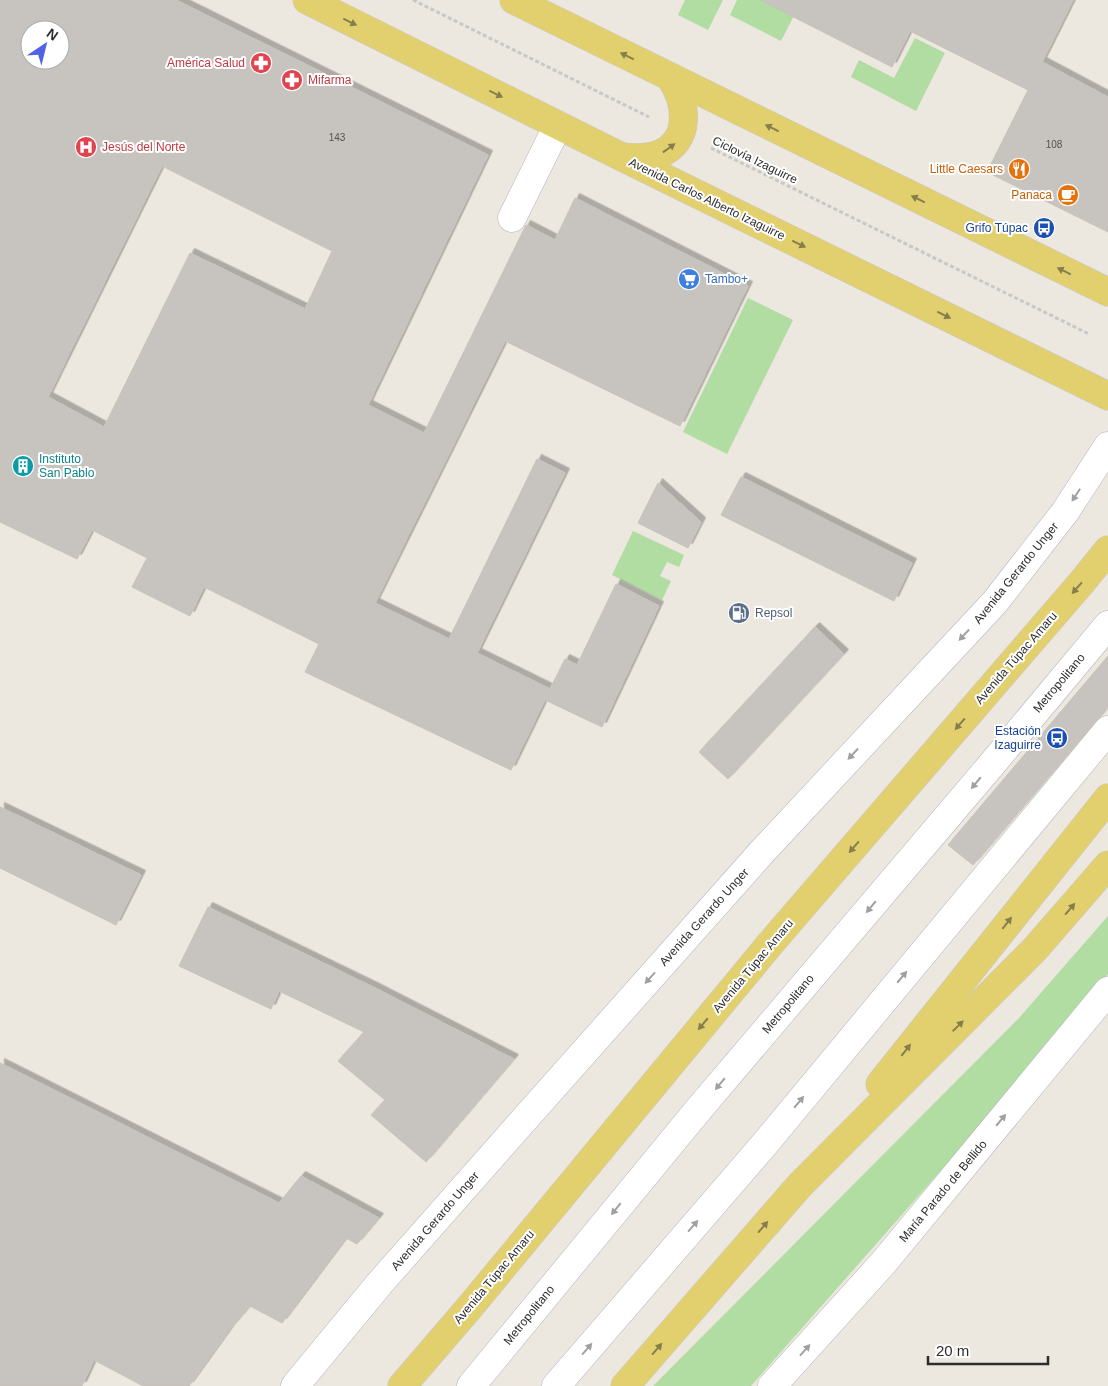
<svg xmlns="http://www.w3.org/2000/svg" width="1108" height="1386" viewBox="0 0 1108 1386" font-family="Helvetica,sans-serif">
	<style>
		.green { fill: #b1dca2 }
		.building { fill: #c7c4bf; stroke: #c7c3b9; fill-rule: evenodd; filter: url(#shadow) }
		.lines { fill: none; stroke-linecap: round; stroke-linejoin: round }
		.minor-casing { stroke: #b3b4be; stroke-width: 29 }
		.major-casing { stroke: #c8c8c8; stroke-width: 29 }
		.path { stroke: #c8c8c8; stroke-width: 3; stroke-dasharray: 4 2.5; stroke-linecap: butt }
		.minor { stroke: #fff; stroke-width: 28 }
		.major { stroke: #e2d06e; stroke-width: 28 }
		.oneway { fill: #877e4d }
		.oneway2 { fill: #a0a0a0 }
		.labels { text-anchor: middle; stroke-width: 4; stroke-linejoin: round; paint-order: stroke }
		.number-label { font-size: 10px; fill: #535251 }
		.health-label { font-size: 12px; fill: #be3a42; stroke: #fff; text-anchor: start }
		.street-label { font-size: 12px; fill: #2c2c2c; stroke: #fff }
		.food-label { font-size: 12px; fill: #c56008; stroke: #fff; text-anchor: end }
		.transit-label { font-size: 12px; fill: #164399; stroke: #fff; text-anchor: end }
		.shop-label { font-size: 12px; fill: #366cbe; stroke: #fff; text-anchor: start }
		.culture-label { font-size: 12px; fill: #0d838f; stroke: #fff; text-anchor: start }
		.service-label { font-size: 12px; fill: #4e5e75; stroke: #fff; text-anchor: start }
	</style>
	<defs>
		<filter id="shadow"><feDropShadow dx="4.5" dy="-4.5" stdDeviation="0" flood-color="#0004"/></filter>
	</defs>
	<rect width="100%" height="100%" fill="#ece7df"/>
	<g class="green">
		<path d="M685,0H723L708,30L678,15Z"/>
		<path d="M737,0H802L781,41L730,15Z"/>
		<path d="M915,38L945,53L916,111L851,77L859,60L894,78Z"/>
		<path d="M748,298L793,320L727,454L683,432Z"/>
		<path d="M633,531L684,555L679,567L667,562L660,576L671,581L662,600L612,575Z"/>
		<path d="M1108,916V974L1048,1049L751,1386H653L1019,1018Z"/>
	</g>
	<g class="building">
		<path d="M0,0H176L488,155L368,405L424,433L526,225L555,240L575,198L748,286L680,426L505,341L375,603L449,639L537,459L565,473L477,653L550,689L565,659L577,665L616,584L659,606L602,727L545,700L511,770L305,672L319,644L204,587L190,616L132,587L147,558L92,530L77,559L0,522ZM30,30H60V60H30ZM162,166L332,251L305,309L190,253L104,427L48,397Z"/>
		<path d="M760,0H1073L1042,62L1108,97V232L987,172L1028,90L910,31L892,67Z"/>
		<path d="M741,477L912,563L894,601L721,515Z"/>
		<path d="M658,483L701,522L688,548L638,523Z"/>
		<path d="M815,627L844,654L728,779L699,752Z"/>
		<path d="M1108,656V707L973,865L948,845Z"/>
		<path d="M0,807L141,875L116,925L0,868Z"/>
		<path d="M208,907L375,988L514,1059L426,1162L371,1115L385,1100L338,1061L364,1032L279,991L271,1009L179,966Z"/>
		<path d="M0,1063L279,1203L301,1176L379,1218L357,1244L346,1238L282,1323L250,1306L230,1329L189,1386H143L94,1360L82,1386H0Z"/>
	</g>
	<g class="lines">
		<g class="minor-casing">
			<g id="minor">
				<path d="M512,218L558,125"/>
				<path d="M295,1386L380,1283L522,1122L761,853L995,602L1065,512L1108,446"/>
				<path d="M471,1386L699,1109L987,770L1108,625"/>
				<path d="M556,1386L763,1146L1108,730"/>
				<path d="M772,1386L884,1262L1108,991"/>
			</g>
		</g>
		<g class="major-casing">
			<g id="major">
				<path d="M307,0L622,157L1108,396"/>
				<path d="M514,0L1108,292"/>
				<path d="M622,157C634,158 646,159 657,155C693,142 687,102 670,77"/>
				<path d="M880,1084L1108,798"/>
				<path d="M402,1386L469,1308L770,944L1082,582L1108,550"/>
				<path d="M625,1386L800,1185L1035,949L1108,865"/>
			</g>
		</g>
		<g class="path">
			<path d="M413,0L649,117"/>
			<path d="M711,148L1089,334"/>
		</g>
		<use href="#minor" class="minor"/>
		<use href="#major" class="major"/>
	</g>
	<defs><path id="oneway-solid" d="M-6-.8H1V-3.2L6.5 0L1 3.2V.8H-6Z" transform="scale(1.25)"/></defs>
	<g class="oneway">
		<use href="#oneway-solid" transform="translate(350 22) rotate(26)"/>
		<use href="#oneway-solid" transform="translate(627 56) rotate(-154)"/>
		<use href="#oneway-solid" transform="translate(496 94) rotate(26)"/>
		<use href="#oneway-solid" transform="translate(772 128) rotate(-154)"/>
		<use href="#oneway-solid" transform="translate(669 148) rotate(-36)"/>
		<use href="#oneway-solid" transform="translate(918 199) rotate(-154)"/>
		<use href="#oneway-solid" transform="translate(799 244) rotate(26)"/>
		<use href="#oneway-solid" transform="translate(1064 271) rotate(-154)"/>
		<use href="#oneway-solid" transform="translate(944 315) rotate(26)"/>
		<use href="#oneway-solid" transform="translate(1077 588) rotate(131)"/>
		<use href="#oneway-solid" transform="translate(960 724) rotate(131)"/>
		<use href="#oneway-solid" transform="translate(854 847) rotate(131)"/>
		<use href="#oneway-solid" transform="translate(1070 909) rotate(-49)"/>
		<use href="#oneway-solid" transform="translate(1007 923) rotate(-52)"/>
		<use href="#oneway-solid" transform="translate(703 1024) rotate(130)"/>
		<use href="#oneway-solid" transform="translate(958 1026) rotate(-45)"/>
		<use href="#oneway-solid" transform="translate(906 1050) rotate(-52)"/>
		<use href="#oneway-solid" transform="translate(763 1227) rotate(-49)"/>
		<use href="#oneway-solid" transform="translate(657 1349) rotate(-49)"/>
	</g>
	<g class="oneway2">
		<use href="#oneway-solid" transform="translate(1076 495) rotate(123)"/>
		<use href="#oneway-solid" transform="translate(964 635) rotate(133)"/>
		<use href="#oneway-solid" transform="translate(853 754) rotate(133)"/>
		<use href="#oneway-solid" transform="translate(976 783) rotate(130)"/>
		<use href="#oneway-solid" transform="translate(871 907) rotate(130)"/>
		<use href="#oneway-solid" transform="translate(902 977) rotate(-50)"/>
		<use href="#oneway-solid" transform="translate(650 978) rotate(132)"/>
		<use href="#oneway-solid" transform="translate(720 1084) rotate(130)"/>
		<use href="#oneway-solid" transform="translate(799 1102) rotate(-50)"/>
		<use href="#oneway-solid" transform="translate(1001 1120) rotate(-50)"/>
		<use href="#oneway-solid" transform="translate(616 1209) rotate(129)"/>
		<use href="#oneway-solid" transform="translate(693 1226) rotate(-49)"/>
		<use href="#oneway-solid" transform="translate(587 1349) rotate(-49)"/>
		<use href="#oneway-solid" transform="translate(805 1350) rotate(-48)"/>
	</g>
	<defs>
		<g id="pharmacy-disc" transform="scale(1.125)"><circle r="9.5" fill="#e0444e" stroke="#fff"/><path d="M-2-6h4v4h4v4h-4v4h-4v-4h-4v-4h4Z" fill="#fff"/></g>
		<g id="hospital-disc" transform="scale(1.125)"><circle r="9.5" fill="#e0444e" stroke="#fff"/><path d="M-5-5h3v3.5h4V-5h3V5h-3V1.5h-4V5h-3Z" fill="#fff"/></g>
		<g id="restaurant-disc" transform="scale(1.125)"><circle r="9.5" fill="#e8710a" stroke="#fff"/><path d="M-5-6h1v4h1v-4h1v4h1v-4h1v5L-1.5 .5V6h-2V.5L-5-1ZM5-6V6H3V1.5H1.5Q1.5-4 5-6Z" fill="#fff"/></g>
		<g id="cafe-disc" transform="scale(1.125)"><circle r="9.5" fill="#e8710a" stroke="#fff"/><path d="M-5.5-4.5H6V0H3Q3 3.5 0 3.5H-2.5Q-5.5 3.5-5.5 0ZM3-3.2v2h1.7v-2ZM-6 4.5H4V6H-6Z" fill="#fff"/></g>
		<g id="bus-disc" transform="scale(1.125)"><circle r="9.5" fill="#1a4fb4" stroke="#fff"/><path d="M-5-6H5V4H4V6H2V4H-2V6H-4V4H-5ZM-3.5-4V0h7V-4ZM-3.5 1.2v1.5H-2V1.2ZM2 1.2v1.5H3.5V1.2Z" fill="#fff"/></g>
		<g id="supermarket-disc" transform="scale(1.125)"><circle r="9.5" fill="#3f7fe0" stroke="#fff"/><path d="M-6-5.5h2.5l.6 2H6L4.5 2H-2.5L-4.4-4H-6ZM-1.5 3.2a1.3 1.3 0 1 0 .1 0ZM3 3.2a1.3 1.3 0 1 0 .1 0Z" fill="#fff"/></g>
		<g id="building-disc" transform="scale(1.125)"><circle r="9.5" fill="#0f9aa8" stroke="#fff"/><path d="M-4-6H4V6H1V3H-1V6H-4ZM-2.5-4.3h1.7v1.8h-1.7ZM.8-4.3h1.7v1.8H.8ZM-2.5-1h1.7V.8h-1.7ZM.8-1h1.7V.8H.8Z" fill="#fff"/></g>
		<g id="fuel-disc" transform="scale(1.125)"><circle r="9.5" fill="#5c6f8a" stroke="#fff"/><path d="M-5.5-6h7V0h2V4h1.3V-2.5L3-4.5l.8-.8L6-3V5H2.5V1h-1V6h-7ZM-4.2-4.7v3.2H.2V-4.7Z" fill="#fff"/></g>
	</defs>
	<g fill-rule="evenodd">
		<use href="#pharmacy-disc" x="261" y="63"/>
		<use href="#pharmacy-disc" x="292" y="80"/>
		<use href="#hospital-disc" x="86" y="147"/>
		<use href="#restaurant-disc" x="1019" y="169"/>
		<use href="#cafe-disc" x="1068" y="195"/>
		<use href="#bus-disc" x="1044" y="228"/>
		<use href="#supermarket-disc" x="689" y="279"/>
		<use href="#building-disc" x="23" y="466"/>
		<use href="#fuel-disc" x="739" y="613"/>
		<use href="#bus-disc" x="1057" y="738"/>
	</g>
	<g class="labels">
		<g class="number-label">
			<text x="337" y="141">143</text>
			<text x="1054" y="148">108</text>
		</g>
		<g class="health-label">
			<text x="245" y="67" text-anchor="end">América Salud</text>
			<text x="308" y="84">Mifarma</text>
			<text x="102" y="151">Jesús del Norte</text>
		</g>
		<g class="street-label">
			<text transform="translate(755 160) rotate(26)" y="4">Ciclovía Izaguirre</text>
			<text transform="translate(707 199) rotate(26)" y="4">Avenida Carlos Alberto Izaguirre</text>
			<text transform="translate(1016 573) rotate(-51)" y="4">Avenida Gerardo Unger</text>
			<text transform="translate(1016 658) rotate(-49)" y="4">Avenida Túpac Amaru</text>
			<text transform="translate(1059 683) rotate(-50)" y="4">Metropolitano</text>
			<text transform="translate(704 917) rotate(-48)" y="4">Avenida Gerardo Unger</text>
			<text transform="translate(753 966) rotate(-50)" y="4">Avenida Túpac Amaru</text>
			<text transform="translate(788 1004) rotate(-50)" y="4">Metropolitano</text>
			<text transform="translate(943 1191) rotate(-50)" y="4">María Parado de Bellido</text>
			<text transform="translate(435 1221) rotate(-49)" y="4">Avenida Gerardo Unger</text>
			<text transform="translate(494 1277) rotate(-50)" y="4">Avenida Túpac Amaru</text>
			<text transform="translate(529 1315) rotate(-51)" y="4">Metropolitano</text>
		</g>
		<g class="food-label">
			<text x="1003" y="173">Little Caesars</text>
			<text x="1052" y="199">Panaca</text>
		</g>
		<g class="transit-label">
			<text x="1028" y="232">Grifo Túpac</text>
			<text x="1041" y="735">Estación<tspan x="1041" dy="14">Izaguirre</tspan></text>
		</g>
		<g class="shop-label">
			<text x="705" y="283">Tambo+</text>
		</g>
		<g class="culture-label">
			<text x="39" y="463">Instituto<tspan x="39" dy="14">San Pablo</tspan></text>
		</g>
		<g class="service-label">
			<text x="755" y="617">Repsol</text>
		</g>
	</g>
	<g transform="translate(45 45) rotate(35)"><circle r="24" fill="#ffffff" stroke="#ababab"/>
	<path d="M0-4L9 19L0 12L-9 19Z" fill="#5262e6"/>
	<text y="-8" font-size="14" font-weight="bold" text-anchor="middle" fill="#2c2c2c">N</text>
	</g>
	<path d="M928 1356v8h120v-8" fill="none" stroke="#2c2c2c" stroke-width="2.5"/>
	<text x="936" y="1356" font-size="15" fill="#2c2c2c" stroke="#ffffff" stroke-width="4" paint-order="stroke">20 m</text>
</svg>
